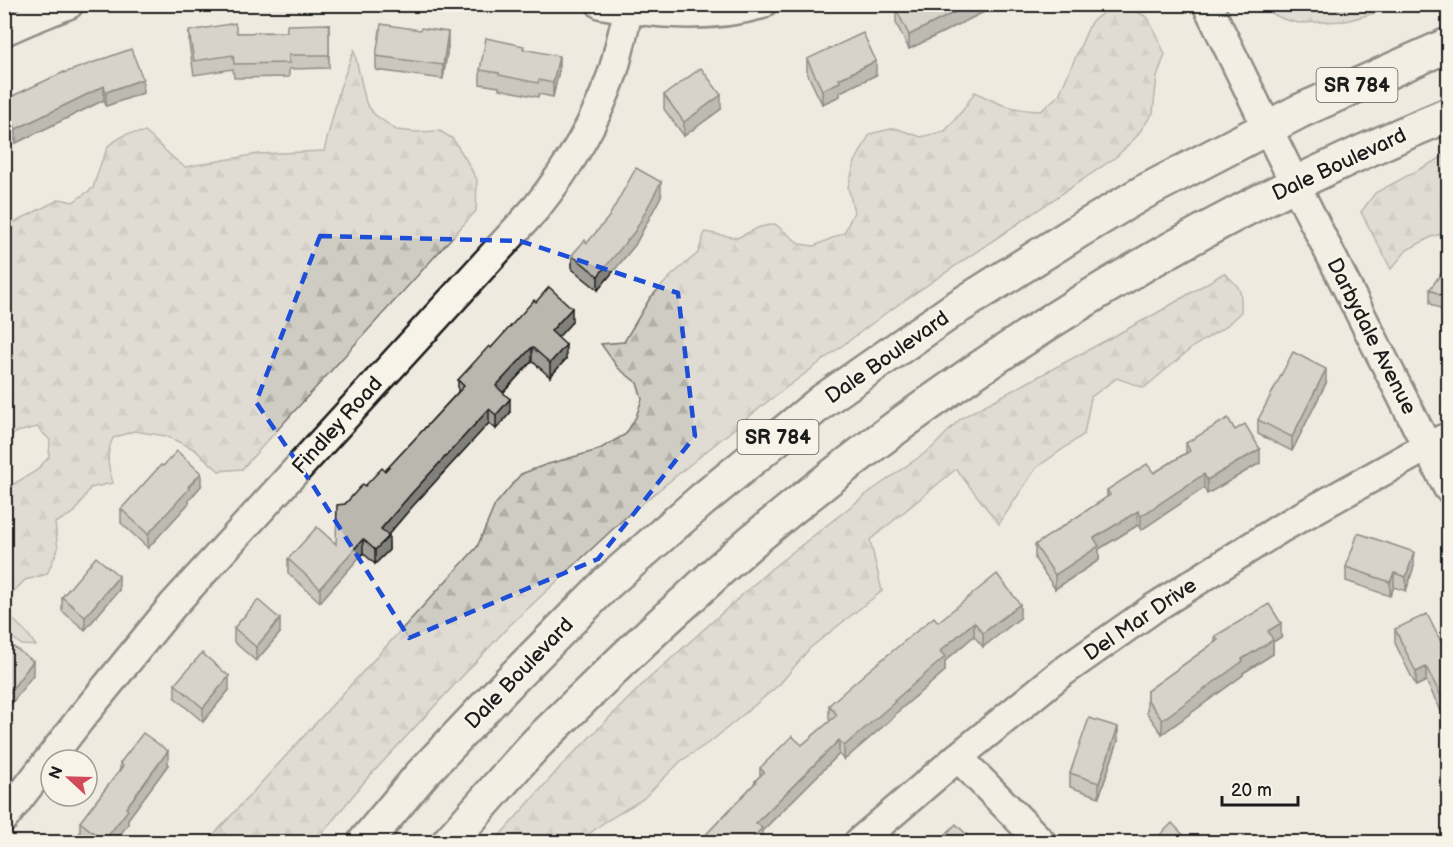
<svg xmlns="http://www.w3.org/2000/svg" width="1453" height="847" viewBox="0 0 1453 847" font-family="'Balsamiq Sans',sans-serif">
	<style>
		.forest { fill: url(#forest-firs); stroke: #767470; stroke-width: 1.5 }
		.lines { fill: none; stroke-linecap: round; stroke-linejoin: round }
		.minor-casing { stroke: #1c1c1c; stroke-width: 33 }
		.major-casing { stroke: #1c1c1c; stroke-width: 38 }
		.minor { stroke: #f7f3e8; stroke-width: 28 }
		.major { stroke: #f7f3e8; stroke-width: 33 }
		.wall { fill: #a09d96; stroke: #1c1c1c; stroke-width: 1.5 }
		.shaded-wall { fill: #82807a; stroke: #1c1c1c; stroke-width: 1.5 }
		.building { fill: #bab7af; stroke: #1c1c1c; stroke-width: 1.5 }
		.marked { fill: none; stroke: #1d4ed8; stroke-width: 4.5; stroke-dasharray: 12 8; stroke-linejoin: round }
		.labels { text-anchor: middle; stroke-width: 5; stroke-linejoin: round; paint-order: stroke }
		.shield { fill: #f7f3e8; stroke: #5e5c59; stroke-width: 1.5 }
		.shield-label { font-size: 20px; font-weight: bold; fill: #1c1c1c }
		.street-label { font-size: 21px; fill: #1c1c1c; stroke: #f7f3e8 }
	</style>
	<defs>
		<pattern id="forest-firs" width="22" height="20" patternUnits="userSpaceOnUse" patternTransform="scale(1.5)"><rect width="22" height="20" fill="#cfccc3"/><path d="M5 1l3.5 6h-7zM16 11l3.5 6h-7z" fill="#b1afa7"/></pattern>
	</defs>
	<rect width="100%" height="100%" fill="#eeeae0"/>
	<filter id="ink" filterUnits="userSpaceOnUse"><feTurbulence type="fractalNoise" baseFrequency=".0167" numOctaves="2"/><feDisplacementMap in="SourceGraphic" scale="12" xChannelSelector="R" yChannelSelector="G"/><feConvolveMatrix kernelMatrix="1 2 1 2 8 2 1 2 1" color-interpolation-filters="sRGB"/></filter>
	<g filter="url(#ink)">
		<g class="forest">
			<path d="M1127,5L1148,18L1165,54L1157,77L1153,113L1136,137L1116,157L886,313L767,402L628,515L509,626L365,781L315,842H207L477,547L495,505L521,474L545,465L598,450L626,434L636,417L642,399L637,383L618,368L601,344L624,342L650,298L672,275L698,253L705,232L737,238L760,227L775,224L800,244L814,246L844,233L854,212L848,187L855,162L870,134L895,128L921,137L945,131L963,110L975,92C1000,105 1012,110 1041,111L1059,95L1091,22L1108,9Z"/>
			<path d="M1258,5H1403L1346,21L1298,23L1283,19L1263,9Z"/>
			<path d="M354,50L366,103L374,114L396,130L416,132L440,131L453,139L465,158L477,180L476,211L242,469L219,471L194,449L166,436L134,431L113,438C105,455 108,466 113,483L90,488L75,512L55,523L58,549L47,574L25,580L5,600V612L27,633L36,646L22,645L10,636L5,634V489L36,471L49,457L50,440L37,427L17,432L5,440V227L60,199L73,202L93,188L101,163L109,145L126,134L145,132C159,143 170,157 185,167L258,154L324,151L340,88Z"/>
			<path d="M1448,154V233L1433,236L1407,250L1391,269L1361,212L1375,193Z"/>
			<path d="M1224,273C1241,287 1242,290 1241,312L1225,327L1194,346L1144,388L1117,378L1091,397L1084,434L1036,468L999,524L956,469L870,540L882,591L810,648L780,684L714,739L681,761L643,799L603,823L579,842H494L562,765L644,683L771,569L868,493L932,448L961,418L1157,313Z"/>
		</g>
		<g class="lines">
			<g class="minor-casing">
				<g id="minor">
					<path d="M601,4C655,14 709,19 762,4"/>
					<path d="M1207,4L1295,184L1448,488"/>
					<path d="M4,31L29,20L69,4"/>
					<path d="M958,757L1041,842"/>
					<path d="M4,818L81,718L173,605L536,208C569,167 596,122 613,72C619,52 623,30 629,9"/>
					<path d="M859,842L958,757L1060,674L1154,608L1281,528L1428,446L1448,437"/>
				</g>
			</g>
			<g class="major-casing">
				<g id="major">
					<path d="M365,842L421,775L512,679L607,583L702,500L824,400L953,310L1080,230L1144,192L1300,111L1448,45"/>
					<path d="M449,842C478,810 506,776 536,744C551,729 566,715 581,700C615,667 650,633 686,601C707,581 729,561 751,542C961,365 1194,219 1448,115"/>
				</g>
			</g>
			<use href="#minor" class="minor"/>
			<use href="#major" class="major"/>
		</g>
		<g class="wall">
			<path d="M905,4H1000L909,49L896,23V9Z"/>
			<path d="M329,24V68L289,69V77L234,78L233,69L194,75L189,44V31L237,33L287,32Z"/>
			<path d="M420,30L448,46L443,79L376,70V56Z"/>
			<path d="M524,49L559,70L553,97L539,94L538,97L499,89V87L480,84V70Z"/>
			<path d="M807,59L876,75L840,92V96L822,104L807,73Z"/>
			<path d="M64,73L143,93L106,106L104,100L16,143L4,119V100Z"/>
			<path d="M664,95L721,109L684,136L664,109Z"/>
			<path d="M661,196L635,245L598,290L572,269V255L587,243Z"/>
			<path d="M1449,270V315L1430,303V289Z"/>
			<path d="M536,302L572,322L558,337L566,359L550,377L532,361L503,393L510,413L496,429L489,423L411,508L388,535L389,550L375,564L363,553L320,602L288,573V559L336,544L345,504L365,486L385,471L458,392V380L491,348Z"/>
			<path d="M1326,383L1292,451L1258,434V420Z"/>
			<path d="M1235,430L1260,463L1207,494L1204,488L1141,530L1138,525L1099,549V560L1055,589L1035,559V545L1107,497V490L1154,473L1186,453V443Z"/>
			<path d="M201,486L189,500V503L148,548L121,523V509Z"/>
			<path d="M1414,566L1406,591L1394,587L1390,596L1346,581V567Z"/>
			<path d="M119,590L85,630L62,611V597Z"/>
			<path d="M1020,618L983,647L974,636L945,661V671L895,714V716L844,760L839,754L762,831V843H700V841L755,783V781L760,776V768L802,745L830,721L829,719V705L938,622Z"/>
			<path d="M234,628L280,633L256,661L234,642Z"/>
			<path d="M1395,629L1449,658V739L1442,726V713L1426,681L1416,686L1395,643Z"/>
			<path d="M1215,636L1281,637L1273,642V654L1243,673V675L1162,734L1147,713V691L1215,642Z"/>
			<path d="M175,684L229,690L203,722L175,698Z"/>
			<path d="M1118,741L1099,797L1070,787V773Z"/>
			<path d="M120,763L168,765L128,819V824L114,843H88L80,836V822L120,770Z"/>
		</g>
		<g class="shaded-wall">
			<path d="M971,4H1000L909,49V35Z"/>
			<path d="M448,32V46L443,79V65Z"/>
			<path d="M559,56V70L553,97V83Z"/>
			<path d="M876,61V75L840,92V96L822,104V90L839,79Z"/>
			<path d="M143,79V93L106,106V92Z"/>
			<path d="M104,86V100L16,143V129Z"/>
			<path d="M721,95V109L684,136V122Z"/>
			<path d="M661,182V196L635,245L598,290V276Z"/>
			<path d="M572,308V322L551,345V331Z"/>
			<path d="M566,345V359L550,377V363Z"/>
			<path d="M532,347V361L496,400V386Z"/>
			<path d="M1326,369V383L1292,451V437Z"/>
			<path d="M510,399V413L496,429V415Z"/>
			<path d="M489,409V423L411,508L381,543V529L411,494Z"/>
			<path d="M1260,449V463L1207,494V480Z"/>
			<path d="M201,473V486L189,500V503L148,548V534Z"/>
			<path d="M1204,474V488L1141,530V516Z"/>
			<path d="M1138,511V525L1099,549V560L1055,589V575L1094,538Z"/>
			<path d="M389,536V550L375,564V550Z"/>
			<path d="M363,539V553L320,602V588Z"/>
			<path d="M1414,552V566L1406,591V577Z"/>
			<path d="M1394,573V587L1390,596V582Z"/>
			<path d="M119,576V590L85,630V617Z"/>
			<path d="M1020,604V618L983,647V633Z"/>
			<path d="M280,619V633L256,661V647Z"/>
			<path d="M974,622V636L945,661V671L895,714V716L844,760V746L894,701L940,651Z"/>
			<path d="M1281,623V637L1273,642V654L1243,673V675L1162,734V720L1242,659L1268,631Z"/>
			<path d="M33,661V675L4,714V700Z"/>
			<path d="M1426,667V681L1416,686V672Z"/>
			<path d="M229,676V690L203,722V708Z"/>
			<path d="M1118,727V741L1099,797V783Z"/>
			<path d="M839,740V754L762,831V843H748L756,823Z"/>
			<path d="M168,751V765L128,819V824L114,843H104V841L126,808Z"/>
		</g>
		<g class="building">
			<path d="M905,4H971L909,35L896,9Z"/>
			<path d="M235,23L237,33L287,32V25L329,24V55H289V63L234,64L233,55L194,61L189,31Z"/>
			<path d="M381,24L420,30L421,28L448,32L443,65L376,56Z"/>
			<path d="M863,33L876,61L839,79L840,82L822,90L807,59Z"/>
			<path d="M486,38L524,46L523,49L559,56L553,83L539,80L538,83L499,75V73L480,70Z"/>
			<path d="M131,49L143,79L106,92L104,86L16,129L4,105V100L64,72V73Z"/>
			<path d="M701,68L721,95L684,122L664,95Z"/>
			<path d="M636,168L661,182L635,231L598,276L572,255L585,240L587,243L608,218Z"/>
			<path d="M1445,268L1449,270V301L1430,289Z"/>
			<path d="M549,287L572,308L551,331L566,345L550,363L532,347L496,386L510,399L496,415L489,409L411,494L381,529L389,536L375,550L363,539L320,588L288,559L317,527L336,544L337,505L345,504L363,484L365,486L382,468L385,471L464,386L458,380L489,346L491,348L534,300L536,302Z"/>
			<path d="M1293,352L1326,369L1292,437L1258,420Z"/>
			<path d="M1228,418L1235,430L1245,424L1260,449L1207,480L1204,474L1141,516L1138,511L1094,538L1099,546L1055,575L1035,545L1110,495L1107,490L1147,464L1154,473L1190,451L1186,443Z"/>
			<path d="M177,451L201,473L188,487L189,489L148,534L121,509L161,465L163,466Z"/>
			<path d="M1358,533L1414,552L1406,577L1394,573L1390,582L1346,567Z"/>
			<path d="M96,557L119,576L85,617L62,597Z"/>
			<path d="M997,574L1020,604L983,633L974,622L940,651L945,657L894,701L895,702L844,746L839,740L756,823L762,828L748,843H702L700,841L756,782L755,781L764,772L760,768L792,736L802,745L837,715L829,705L868,671L934,617L938,622Z"/>
			<path d="M258,600L280,619L256,647L234,628Z"/>
			<path d="M1269,604L1281,623L1268,631L1273,640L1242,659L1243,661L1162,720L1147,699V691L1218,640L1215,636Z"/>
			<path d="M1427,614L1449,658V725L1442,712L1448,709L1426,667L1416,672L1395,629Z"/>
			<path d="M4,640L33,661L4,700Z"/>
			<path d="M202,653L229,676L203,708L175,684Z"/>
			<path d="M1089,718L1118,727L1099,783L1070,773Z"/>
			<path d="M143,733L168,751L126,808L128,810L104,841L80,822L123,766L120,763Z"/>
			<path d="M1172,823L1191,843H1152Z"/>
			<path d="M956,824L975,843H947L942,838Z"/>
		</g>
	</g>
	<path d="M0 0H1453V847H0ZM320,236L520,241L678,293L695,436L598,559L409,638L314,487L256,402Z" fill="#eeeae0" fill-opacity=".55" fill-rule="evenodd"/>
	<path class="marked" d="M320,236L520,241L678,293L695,436L598,559L409,638L314,487L256,402Z"/>
	<g class="labels">
		<g class="shield">
			<rect x="1316.5" y="68" width="81" height="34" rx="4.5"/>
			<rect x="737.5" y="420" width="81" height="34" rx="4.5"/>
		</g>
		<g class="shield-label">
			<text x="1357" y="92">SR 784</text>
			<text x="778" y="444">SR 784</text>
		</g>
		<g class="street-label">
			<text transform="translate(1339 164) rotate(-25)" y="7">Dale Boulevard</text>
			<text transform="translate(1372 336) rotate(63)" y="7">Darbydale Avenue</text>
			<text transform="translate(887 357) rotate(-35)" y="7">Dale Boulevard</text>
			<text transform="translate(337 425) rotate(-48)" y="7">Findley Road</text>
			<text transform="translate(1140 619) rotate(-34)" y="7">Del Mar Drive</text>
			<text transform="translate(519 673) rotate(-46)" y="7">Dale Boulevard</text>
		</g>
	</g>
	<rect width="1453" height="847" fill="none" stroke="#f7f3e8" stroke-width="24"/>
	<rect x="12" y="12" width="1429" height="823" fill="none" stroke="#1c1c1c" stroke-width="2" filter="url(#ink)"/>
	<g transform="translate(69 778) rotate(292)"><circle r="28" fill="#f7f3e8" stroke="#9f9d96" stroke-width="1.5"/>
	<path d="M0-4.5L10 22L0 15L-10 22Z" fill="#d1495b"/>
	<text y="-9" font-size="16" font-weight="bold" text-anchor="middle" fill="#1c1c1c">N</text>
	</g>
	<path d="M1222 796v9h76v-9" fill="none" stroke="#1c1c1c" stroke-width="3"/>
	<text x="1231" y="796" font-size="18" fill="#1c1c1c" stroke="#f7f3e8" stroke-width="4.5" paint-order="stroke">20 m</text>
</svg>
